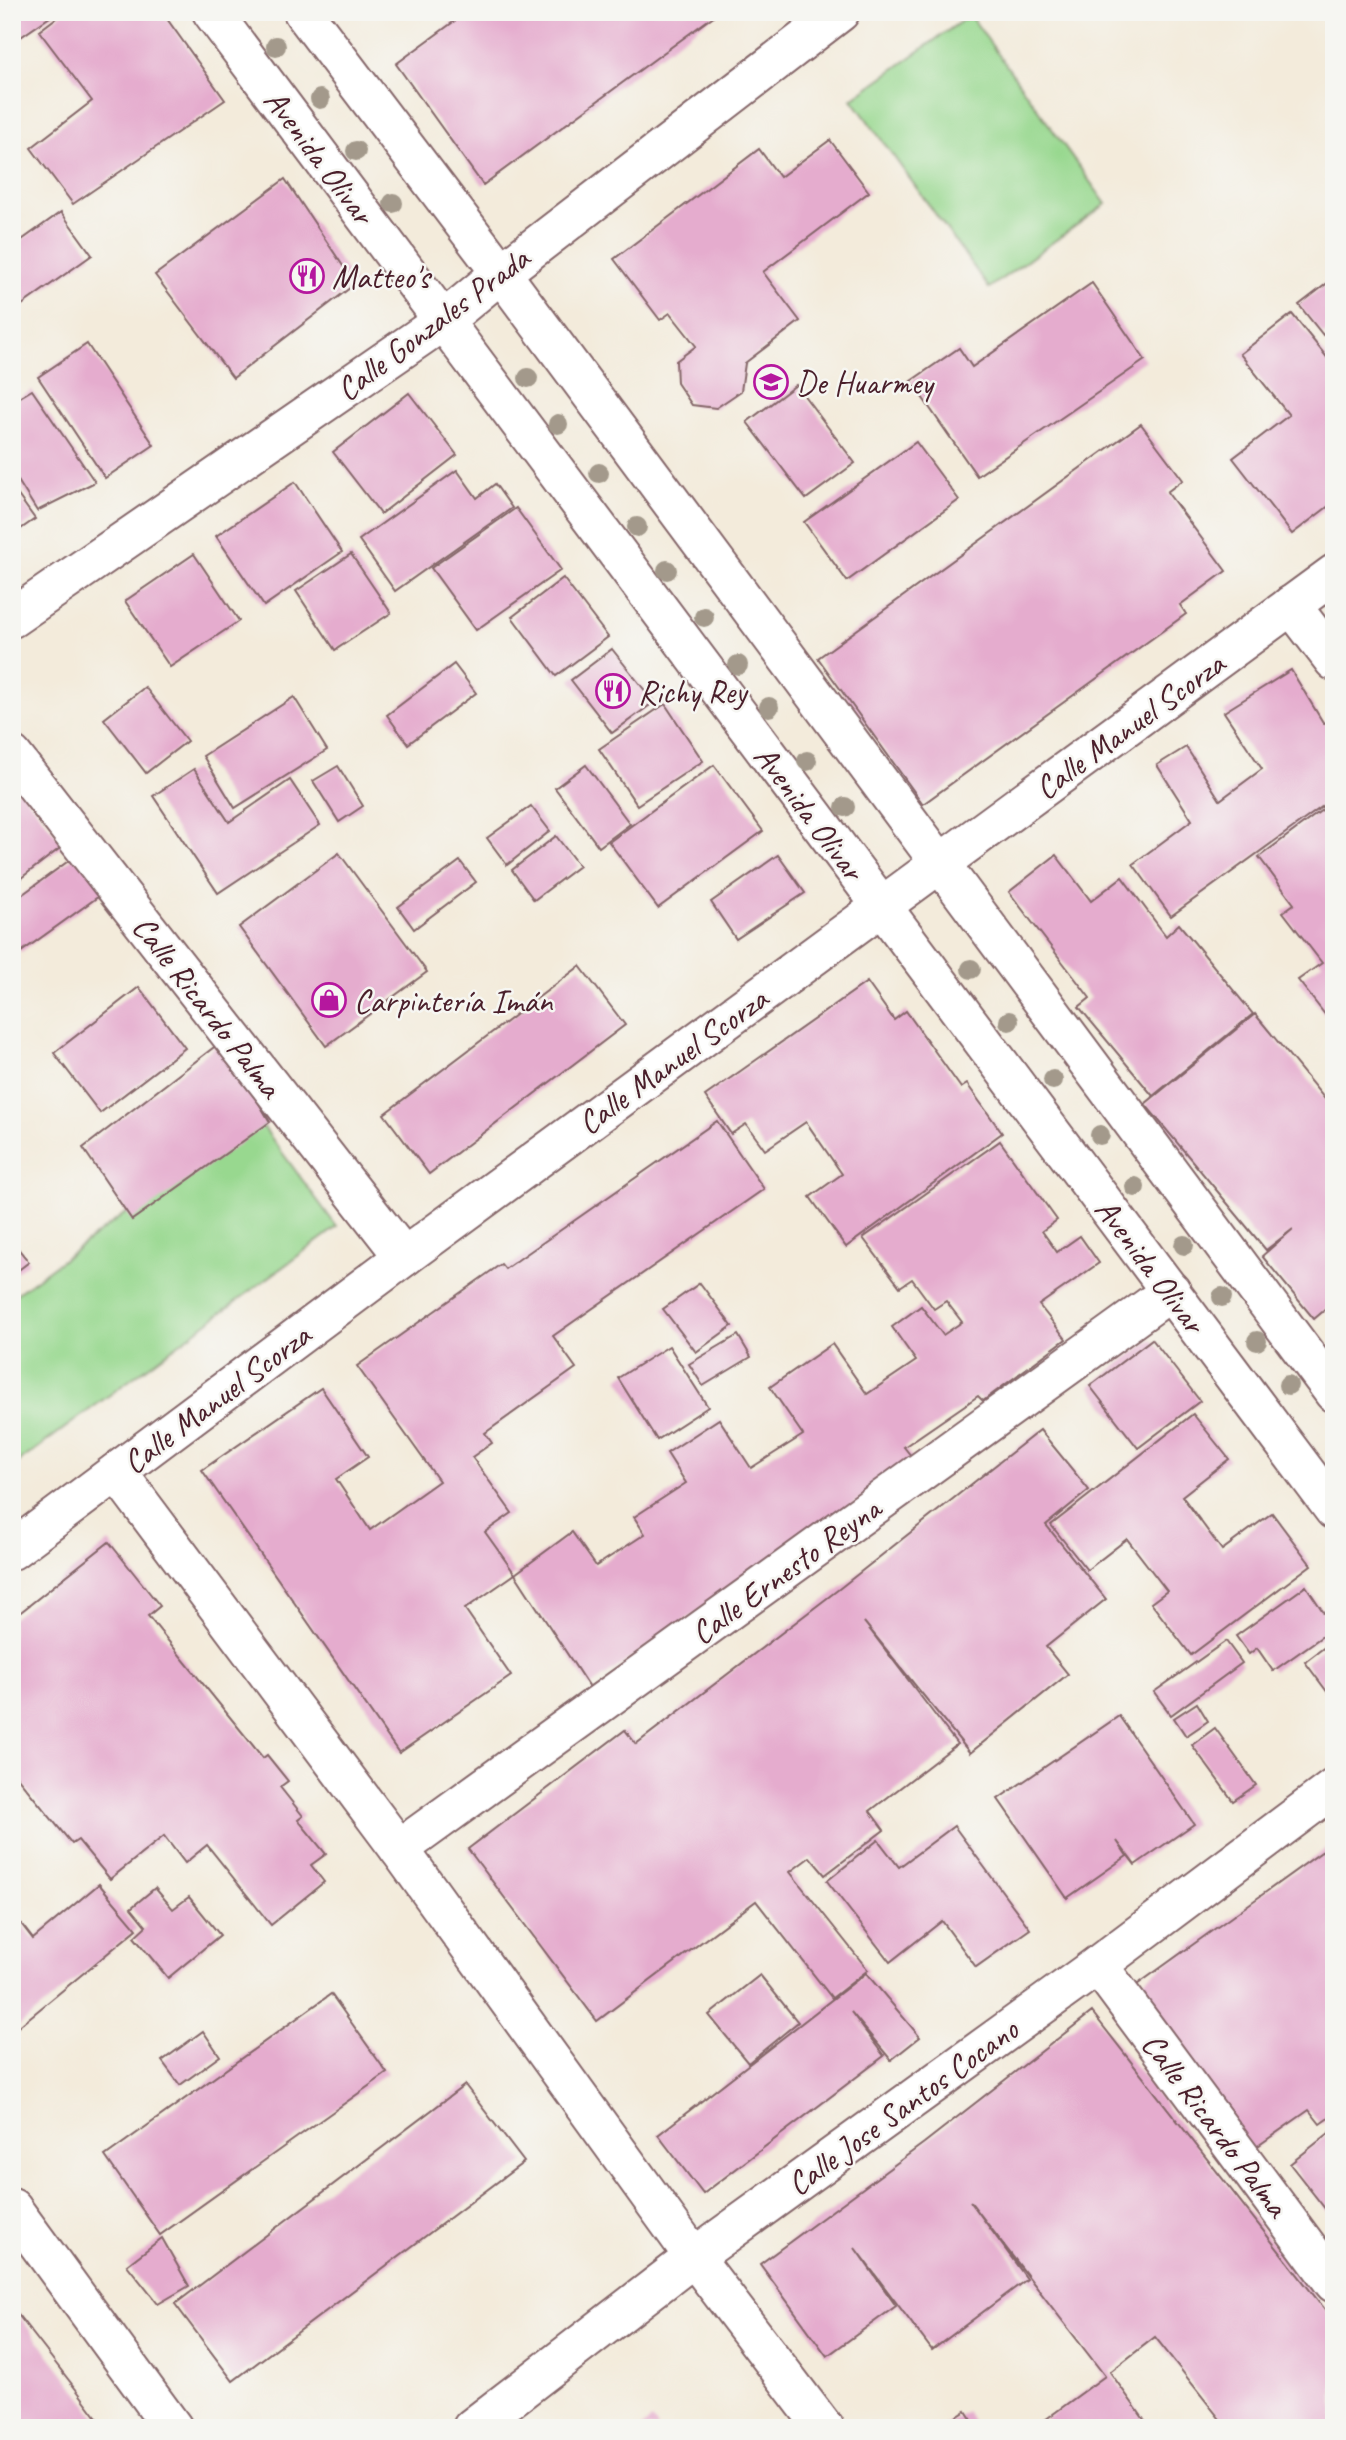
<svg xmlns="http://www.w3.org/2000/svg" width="1346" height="2440" viewBox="0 0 1346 2440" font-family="Caveat,sans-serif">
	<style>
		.green { fill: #98d88f; stroke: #717c5d; stroke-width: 2 }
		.building { fill: #e5acce }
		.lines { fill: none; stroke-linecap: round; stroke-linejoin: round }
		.minor-casing { stroke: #856669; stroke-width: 42 }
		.tertiary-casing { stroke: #856669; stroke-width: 42 }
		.minor { stroke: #fff; stroke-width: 38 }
		.tertiary { stroke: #fff; stroke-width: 38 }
		.tree { fill: #a3998b }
		.labels { text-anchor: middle; stroke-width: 5; stroke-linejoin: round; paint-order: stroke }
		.street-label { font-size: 33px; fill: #4a1f2b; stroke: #f6f6f2 }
		.poi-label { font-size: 33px; fill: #4a1f2b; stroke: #f6f6f2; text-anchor: start }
	</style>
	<rect width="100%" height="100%" fill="#f6f6f2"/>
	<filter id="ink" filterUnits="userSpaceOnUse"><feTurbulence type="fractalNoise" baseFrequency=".0143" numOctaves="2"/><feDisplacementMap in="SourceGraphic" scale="14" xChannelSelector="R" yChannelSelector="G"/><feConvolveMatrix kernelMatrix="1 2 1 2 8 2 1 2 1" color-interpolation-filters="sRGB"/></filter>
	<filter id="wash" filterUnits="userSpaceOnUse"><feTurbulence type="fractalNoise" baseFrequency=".00686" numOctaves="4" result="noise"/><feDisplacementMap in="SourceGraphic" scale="28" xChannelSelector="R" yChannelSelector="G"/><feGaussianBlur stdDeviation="1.57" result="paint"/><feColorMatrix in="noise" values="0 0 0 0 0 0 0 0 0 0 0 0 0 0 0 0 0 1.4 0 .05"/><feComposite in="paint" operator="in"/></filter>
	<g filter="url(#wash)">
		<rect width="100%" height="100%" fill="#f3ebdb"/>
		<g class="green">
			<path d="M970,15L1106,204L989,288L852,99Z"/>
			<path d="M256,1117L337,1227L12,1467V1297Z"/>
		</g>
		<g id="blocks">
			<g class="building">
				<path d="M12,12H57L12,43Z"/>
				<path d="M64,12H162L225,100L73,204L31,148L92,101L39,31Z"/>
				<path d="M467,12H719L483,185L396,64Z"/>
				<path d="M830,140L869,192L763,272L800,321L745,363L741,391L716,408L692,405L677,383L676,361L696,346L670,313L660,320L614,259L759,149L780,177Z"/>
				<path d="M285,179L355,284L233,378L155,275Z"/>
				<path d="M61,212L92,255L12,312V247Z"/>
				<path d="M1334,278V326L1323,335L1299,305Z"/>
				<path d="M1092,283L1145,360L977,476L911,381L959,348L972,367Z"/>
				<path d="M1292,314L1334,366V502L1292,534L1233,458L1289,415L1240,354Z"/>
				<path d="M87,344L154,445L105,478L38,377Z"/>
				<path d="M796,385L855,463L806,499L747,422Z"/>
				<path d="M32,390L95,482L37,511L12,471V402Z"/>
				<path d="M409,393L457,455L381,514L333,452Z"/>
				<path d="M1141,424L1183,480L1167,492L1226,571L1180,605L1186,614L923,804L818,658Z"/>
				<path d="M916,442L959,500L847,581L804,522Z"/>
				<path d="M457,470L477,498L495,484L512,508L395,591L359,540Z"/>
				<path d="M295,482L342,552L264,606L216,536Z"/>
				<path d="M12,487L35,519L12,535Z"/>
				<path d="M516,508L561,570L476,630L431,568Z"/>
				<path d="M194,554L239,621L170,667L125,601Z"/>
				<path d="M351,554L391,613L335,650L296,591Z"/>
				<path d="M563,578L608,637L556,676L512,617Z"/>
				<path d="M612,649L654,702L612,733L571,680Z"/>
				<path d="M454,664L476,693L408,744L387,715Z"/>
				<path d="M1291,670L1324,724L1334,716V798L1171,916L1133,864L1192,820L1157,765L1186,747L1220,800L1262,769L1224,712Z"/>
				<path d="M145,687L187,741L146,773L104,719Z"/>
				<path d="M294,697L327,750L235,808L203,756Z"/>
				<path d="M665,704L703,761L637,805L599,749Z"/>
				<path d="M586,765L630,824L599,847L555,788Z"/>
				<path d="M714,765L763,831L658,908L609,842Z"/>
				<path d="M338,766L363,806L339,822L313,781Z"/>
				<path d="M194,769L229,822L290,780L320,825L218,893L153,796Z"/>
				<path d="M20,790L64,845L12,885V796Z"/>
				<path d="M1334,801V1026L1298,980L1322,963L1283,912L1294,904L1259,857Z"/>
				<path d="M531,806L550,831L507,865L487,838Z"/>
				<path d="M556,836L579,866L534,900L512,870Z"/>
				<path d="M85,849L113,886L21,952L12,940V902Z"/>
				<path d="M339,853L427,972L326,1046L239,927Z"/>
				<path d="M778,855L805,893L736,939L711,902Z"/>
				<path d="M1056,855L1091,901L1122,877L1166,936L1179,924L1253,1014L1153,1096L1079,1007L1090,998L1009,892Z"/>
				<path d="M460,861L476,882L414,929L398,907Z"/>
				<path d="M580,966L625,1025L429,1174L384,1114Z"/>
				<path d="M867,982L894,1020L906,1011L961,1088L967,1084L1002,1133L846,1247L810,1197L842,1174L806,1122L765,1150L746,1124L731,1134L705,1096Z"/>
				<path d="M139,987L185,1048L100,1113L54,1053Z"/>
				<path d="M1255,1014L1334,1110V1114L1330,1118L1334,1123V1302L1314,1319L1262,1256L1293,1229L1266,1250L1145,1104Z"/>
				<path d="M222,1041L270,1122L132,1220L83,1148Z"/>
				<path d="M717,1121L764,1189L553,1336L576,1368L485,1433L492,1443L472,1457L512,1513L485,1532L515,1574L465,1609L511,1676L399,1753L202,1470L321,1388L368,1457L336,1479L370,1530L439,1481L357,1366L501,1264L505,1269Z"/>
				<path d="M1000,1141L1057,1220L1042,1231L1057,1252L1080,1236L1099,1263L1039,1305L1066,1339L983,1401L978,1396L904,1447L915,1461L589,1687L515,1574L572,1532L596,1566L645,1534L634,1517L686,1483L667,1453L719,1419L751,1468L803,1435L770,1387L832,1344L867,1394L916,1361L892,1327L921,1306L943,1335L962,1322L946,1301L934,1309L912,1279L900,1287L863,1238Z"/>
				<path d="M12,1241L29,1262L12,1275Z"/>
				<path d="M700,1283L732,1326L696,1352L663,1309Z"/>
				<path d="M738,1335L751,1357L703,1386L689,1364Z"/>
				<path d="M1152,1339L1200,1401L1138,1448L1090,1386Z"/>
				<path d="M669,1346L708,1407L657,1440L618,1378Z"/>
				<path d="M1193,1414L1229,1459L1182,1496L1222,1550L1272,1513L1311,1565L1191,1655L1151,1603L1167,1591L1127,1539L1087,1570L1051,1525Z"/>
				<path d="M1040,1430L1089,1490L1046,1525L1106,1599L1046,1647L1068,1674L970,1753L864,1622L957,1744L870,1811L884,1830L825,1875L810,1857L790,1872L868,1970L832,1998L756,1901L597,2021L468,1849L625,1730L636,1744L839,1589Z"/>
				<path d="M109,1542L160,1606L148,1616L263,1758L267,1755L288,1781L280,1787L303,1816L298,1820L326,1854L311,1865L324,1882L271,1925L207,1845L185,1863L164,1836L110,1879L78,1840L72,1844L12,1771V1619Z"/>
				<path d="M1306,1586L1334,1628L1273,1671L1257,1648L1249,1654L1236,1636Z"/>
				<path d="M1334,1640V1701L1305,1662Z"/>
				<path d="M1226,1641L1242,1663L1171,1715L1154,1692Z"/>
				<path d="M1197,1703L1208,1721L1186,1736L1174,1718Z"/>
				<path d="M1119,1716L1194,1824L1135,1865L1117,1841L1127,1856L1067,1898L998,1799Z"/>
				<path d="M1215,1728L1256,1785L1233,1801L1192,1745Z"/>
				<path d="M954,1826L1030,1929L976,1967L942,1921L890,1962L827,1881L878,1840L899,1867Z"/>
				<path d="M1334,1843V2114L1320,2124L1309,2110L1252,2150L1134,1987Z"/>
				<path d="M99,1884L137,1929L12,2032V1912L33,1939Z"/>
				<path d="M155,1888L173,1909L189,1897L220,1935L168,1978L134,1937L146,1926L131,1908Z"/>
				<path d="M866,1973L920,2037L891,2060L851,2012L884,2056L703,2194L658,2135Z"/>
				<path d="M760,1975L798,2022L748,2063L709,2015Z"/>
				<path d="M331,1994L387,2073L160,2235L105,2156Z"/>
				<path d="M1092,2012L1334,2321V2428H1227L1155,2337L1110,2372L1150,2428H1034L1105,2376L970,2201L1027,2279L932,2350L855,2248L896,2306L827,2356L760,2264L924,2143Z"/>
				<path d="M203,2031L220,2056L180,2085L162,2061Z"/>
				<path d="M465,2085L524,2162L233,2381L175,2304Z"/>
				<path d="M1334,2129V2220L1290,2164Z"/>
				<path d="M162,2238L189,2286L158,2304L127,2265Z"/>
				<path d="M12,2307L78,2392L105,2428H12Z"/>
				<path d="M966,2411L977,2428H940Z"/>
				<path d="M652,2420L658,2428H641Z"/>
			</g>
		</g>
	</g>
	<g filter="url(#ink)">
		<use href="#blocks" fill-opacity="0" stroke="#856669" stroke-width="2"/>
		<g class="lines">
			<g class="minor-casing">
				<g id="minor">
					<path d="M1291,605L1334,661"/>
					<path d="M12,618L443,321L501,273L840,12"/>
					<path d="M12,755L404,1257"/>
					<path d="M117,1472L399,1849L694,2257L824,2428"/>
					<path d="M12,1550L404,1257L1334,574"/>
					<path d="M399,1849L1171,1291"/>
					<path d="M1098,1965L1334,2283"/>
					<path d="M12,2208L173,2428"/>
					<path d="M472,2428L694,2257L1098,1965L1334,1788"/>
				</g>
			</g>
			<g class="tertiary-casing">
				<g id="tertiary">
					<path d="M212,12L1334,1510"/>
					<path d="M303,12L501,273L1334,1393"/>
				</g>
			</g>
			<use href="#minor" class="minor"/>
			<use href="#tertiary" class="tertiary"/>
		</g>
		<g class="tree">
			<circle cx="276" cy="46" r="10"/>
			<circle cx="320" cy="99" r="10"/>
			<circle cx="356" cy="151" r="10"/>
			<circle cx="393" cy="203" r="10"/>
			<circle cx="528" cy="378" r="10"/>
			<circle cx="558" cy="424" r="10"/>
			<circle cx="599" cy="473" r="10"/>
			<circle cx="637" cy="527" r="10"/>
			<circle cx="667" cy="570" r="10"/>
			<circle cx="704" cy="617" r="10"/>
			<circle cx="738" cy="665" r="10"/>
			<circle cx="769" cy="707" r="10"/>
			<circle cx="807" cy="761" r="10"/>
			<circle cx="845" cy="807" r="10"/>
			<circle cx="971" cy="969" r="10"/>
			<circle cx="1009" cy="1021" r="10"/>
			<circle cx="1053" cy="1080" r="10"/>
			<circle cx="1100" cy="1135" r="10"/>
			<circle cx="1135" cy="1187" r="10"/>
			<circle cx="1184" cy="1245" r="10"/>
			<circle cx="1222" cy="1297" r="10"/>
			<circle cx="1257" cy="1341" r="10"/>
			<circle cx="1288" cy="1385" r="10"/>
		</g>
	</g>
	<defs>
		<g id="restaurant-ring" transform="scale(1.75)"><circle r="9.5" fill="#f6f6f2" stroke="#b5179e" stroke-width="1.5"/><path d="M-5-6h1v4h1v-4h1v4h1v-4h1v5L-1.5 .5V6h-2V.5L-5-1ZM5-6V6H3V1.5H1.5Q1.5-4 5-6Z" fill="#b5179e"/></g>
		<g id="school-ring" transform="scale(1.75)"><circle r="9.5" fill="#f6f6f2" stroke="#b5179e" stroke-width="1.5"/><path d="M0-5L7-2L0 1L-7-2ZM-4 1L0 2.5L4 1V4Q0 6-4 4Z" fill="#b5179e"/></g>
		<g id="shop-ring" transform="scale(1.75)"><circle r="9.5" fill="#f6f6f2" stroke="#b5179e" stroke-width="1.5"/><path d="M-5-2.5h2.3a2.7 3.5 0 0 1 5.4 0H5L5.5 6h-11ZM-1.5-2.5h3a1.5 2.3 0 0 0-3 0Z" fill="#b5179e"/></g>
	</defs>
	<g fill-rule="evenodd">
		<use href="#restaurant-ring" x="307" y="276"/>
		<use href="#school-ring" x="771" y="382"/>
		<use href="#restaurant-ring" x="613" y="691"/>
		<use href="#shop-ring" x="329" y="1000"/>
	</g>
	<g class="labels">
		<g class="street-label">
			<text transform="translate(320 156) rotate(53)" y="12">Avenida Olivar</text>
			<text transform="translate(432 323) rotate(-37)" y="12">Calle Gonzales Prada</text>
			<text transform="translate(1129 725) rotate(-36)" y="12">Calle Manuel Scorza</text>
			<text transform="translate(810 812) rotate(53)" y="12">Avenida Olivar</text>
			<text transform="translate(208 1006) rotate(52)" y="12">Calle Ricardo Palma</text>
			<text transform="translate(672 1060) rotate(-36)" y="12">Calle Manuel Scorza</text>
			<text transform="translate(1151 1265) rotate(53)" y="12">Avenida Olivar</text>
			<text transform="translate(216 1398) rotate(-37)" y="12">Calle Manuel Scorza</text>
			<text transform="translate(785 1570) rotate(-36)" y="12">Calle Ernesto Reyna</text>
			<text transform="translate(902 2106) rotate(-36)" y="12">Calle Jose Santos Cocano</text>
			<text transform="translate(1216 2124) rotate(53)" y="12">Calle Ricardo Palma</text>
		</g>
		<g class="poi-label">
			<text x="332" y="288">Matteo's</text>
			<text x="796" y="394">De Huarmey</text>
			<text x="638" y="703">Richy Rey</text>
			<text x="354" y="1012">Carpintería Imán</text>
		</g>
	</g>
	<rect width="1346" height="2440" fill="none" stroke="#f6f6f2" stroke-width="42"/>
</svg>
